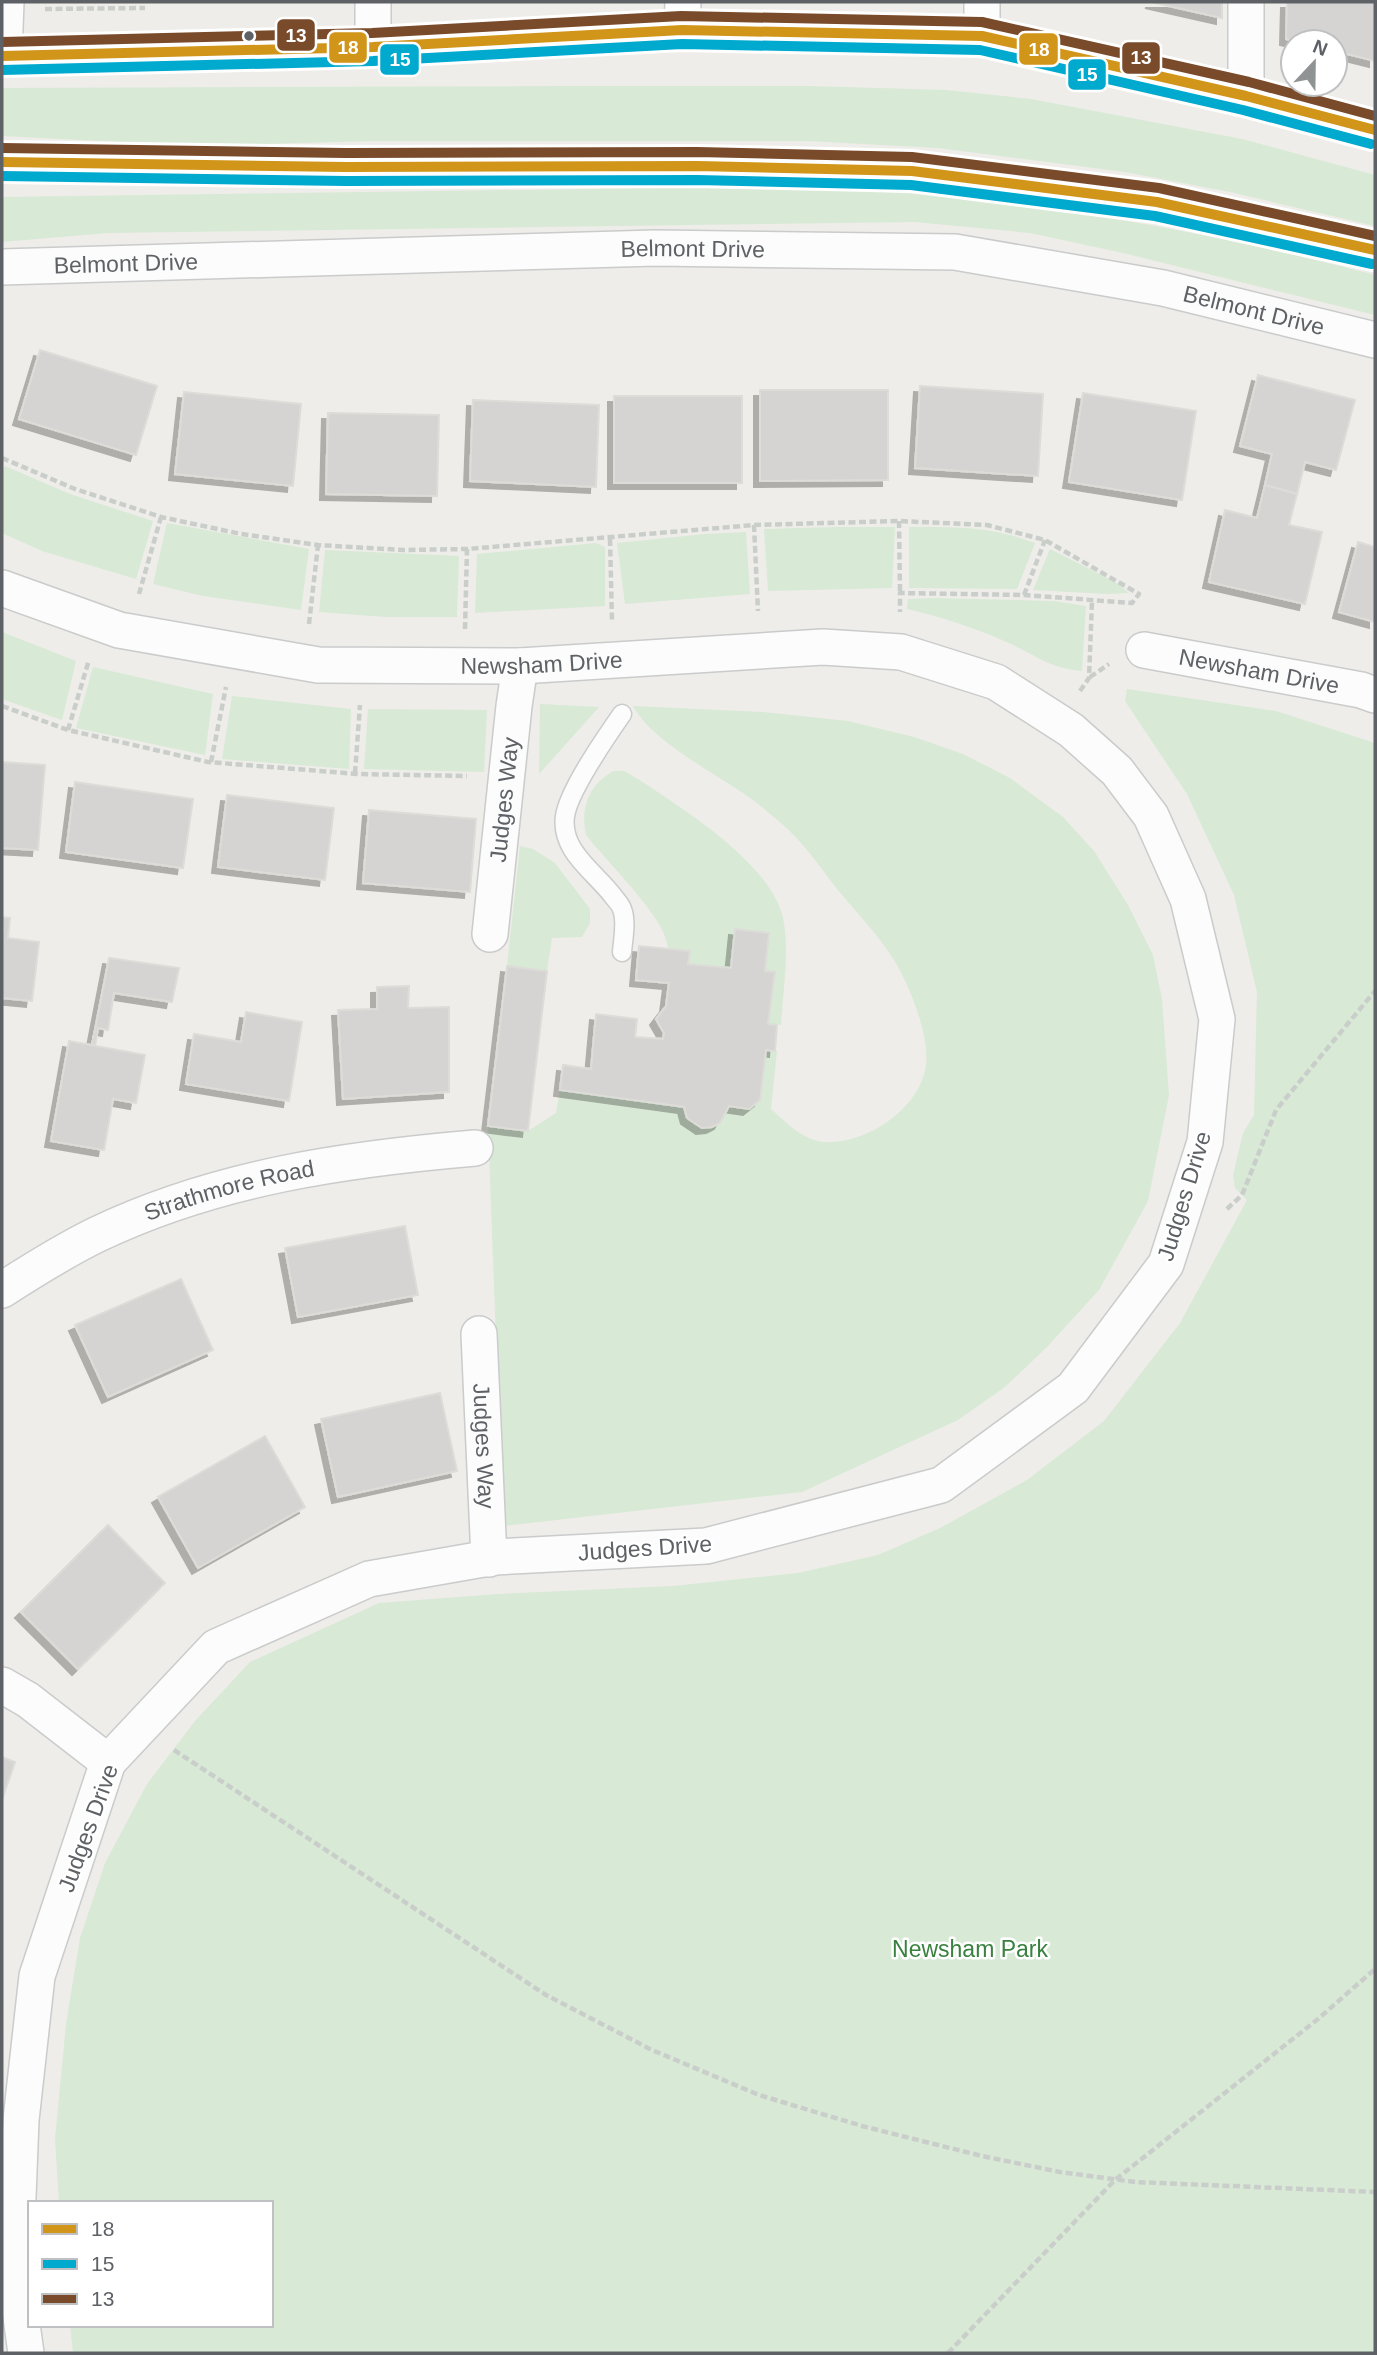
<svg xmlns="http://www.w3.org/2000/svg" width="1377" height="2355" viewBox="0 0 1377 2355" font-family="Arial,sans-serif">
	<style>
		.green { fill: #d8e9d6 }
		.building { fill: #d5d4d2; stroke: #dddcd8; stroke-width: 2; filter: url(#shadow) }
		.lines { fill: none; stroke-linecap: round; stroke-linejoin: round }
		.lane-casing { stroke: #cacbcb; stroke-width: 21 }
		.street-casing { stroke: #cacbcb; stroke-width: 38 }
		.highway-casing { stroke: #c4b798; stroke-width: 42 }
		.path { stroke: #cacecb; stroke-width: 4.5; stroke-dasharray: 7 3.5; stroke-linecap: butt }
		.lane { stroke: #fcfcfc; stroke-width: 18 }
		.street { stroke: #fcfcfc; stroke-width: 35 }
		.highway { stroke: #efece3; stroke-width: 38 }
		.bus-1-casing { stroke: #fff; stroke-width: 16 }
		.bus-2-casing { stroke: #fff; stroke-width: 16 }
		.bus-3-casing { stroke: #fff; stroke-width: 16 }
		.bus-1 { stroke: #d1951a; stroke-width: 10 }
		.bus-2 { stroke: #00a9ce; stroke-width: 10 }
		.bus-3 { stroke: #7a4b2a; stroke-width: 10 }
		.bus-dot { fill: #5e6266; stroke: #fff; stroke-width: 2.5 }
		.labels { text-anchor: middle; stroke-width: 5; stroke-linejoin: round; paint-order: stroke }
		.street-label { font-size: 23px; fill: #5e6266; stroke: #fff }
		.park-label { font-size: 23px; fill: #3a813f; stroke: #fff }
		.line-badge { stroke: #fff; stroke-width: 2.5 }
		.badge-label { font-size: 19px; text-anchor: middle; font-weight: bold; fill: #fff }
	</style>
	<defs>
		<filter id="shadow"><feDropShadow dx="-6" dy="6" stdDeviation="0" flood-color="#0004"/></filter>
	</defs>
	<rect width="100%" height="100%" fill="#eeede9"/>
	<g class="green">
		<path d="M573,86H810L946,90L1031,99L1242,139L1375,175V226L1230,192L1125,172L938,148L807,141H373L196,146L2,136V88Z"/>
		<path d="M666,188C774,189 882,188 990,201C1120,216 1249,242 1375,275V315L1123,253L1030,233L915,222L108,233L2,242V197Z"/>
		<path d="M5,466L70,494L153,521L136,579L42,551L2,533V472Z"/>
		<path d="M167,523L309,549L301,610L203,596L153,584Z"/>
		<path d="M835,527H895L892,588L768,591L764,529Z"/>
		<path d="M909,527C956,527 990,526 1035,543L1017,589L909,588Z"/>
		<path d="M746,532L750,594L625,604L617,543L705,534Z"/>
		<path d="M596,543L605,547V606L475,613L477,554Z"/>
		<path d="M1050,549L1115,582L1129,593L1107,594L1033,590Z"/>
		<path d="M325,550L459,556L457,617H386L319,612Z"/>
		<path d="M933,598L1054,601L1086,606L1082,671C1048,667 1040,658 1011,644C978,629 943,617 907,609L908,599Z"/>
		<path d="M2,632L76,661L62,720L2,699Z"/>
		<path d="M93,667L213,694L205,755L76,728Z"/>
		<path d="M1127,689L1276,711L1375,743V2353H73L70,2325H271V2203H59L55,2139L66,2024L80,1938L105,1863L147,1784L195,1721L250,1662L379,1603L498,1594L673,1586L798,1573L878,1555L940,1528L1027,1480L1104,1421L1180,1323L1247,1200L1235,1188L1233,1175L1243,1133L1254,1115L1257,992L1234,895L1187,794L1125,701Z"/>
		<path d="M232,696L351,709L349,769L222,759Z"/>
		<path d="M540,704L599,707L539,774Z"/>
		<path d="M633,706L763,712L848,721L914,737L963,754L1010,778L1063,817L1094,851L1128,905L1153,955L1162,999L1169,1095L1148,1201L1099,1290L1047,1347L1005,1387L958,1420L802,1492L503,1526L488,1126L528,1131L556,1113L560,1090L684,1107C689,1137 720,1131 729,1106L749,1109L760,1100L766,1050L777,1051L771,1109C786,1122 802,1140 824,1142C866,1145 921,1108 926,1065C930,1036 909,984 894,960C878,934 856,912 837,889C825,874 814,857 801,843C790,830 775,818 762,807C725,777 655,746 633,706Z"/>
		<path d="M368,709L487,710L484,772L364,769Z"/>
		<path d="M613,771H624L638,779C683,809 776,866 784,923C789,956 783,991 781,1025L768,1024L775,972L765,971L769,933L735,929L731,968L688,964L689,951L668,948C667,919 606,861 586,835C580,808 589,785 613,771Z"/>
		<path d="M520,846L533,849L555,863L590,909V923L582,937L552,938L547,971L507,966Z"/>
	</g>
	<g class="building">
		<path d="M1151,2H1222V18Z"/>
		<path d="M1287,2H1375V61L1335,51V42H1298L1286,39Z"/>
		<path d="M40,350L157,386L136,455L19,419Z"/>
		<path d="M1258,375L1355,400L1336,470L1305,462L1297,494L1265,485L1272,454L1240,446Z"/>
		<path d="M920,386L1043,394L1038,476L915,468Z"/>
		<path d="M760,390H888V480L760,481Z"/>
		<path d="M184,392L301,404L293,486L175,474Z"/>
		<path d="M1083,393L1196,411L1182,500L1069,482Z"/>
		<rect x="614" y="396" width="128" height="87"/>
		<path d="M473,400L599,405L596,487L470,481Z"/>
		<path d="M328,413L439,415L437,496L326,494Z"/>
		<path d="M1265,485L1297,494L1289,525L1322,532L1305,604L1209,582L1225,510L1257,518Z"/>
		<path d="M1358,542L1375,547V622L1339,612Z"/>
		<path d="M2,762L45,765L38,850L2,848Z"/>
		<path d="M75,782L193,799L183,868L66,852Z"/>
		<path d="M227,795L334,808L325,880L218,867Z"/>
		<path d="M369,810L476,819L470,892L363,883Z"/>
		<path d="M2,917L10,918L8,938L39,942L32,1001L2,998Z"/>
		<path d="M735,929L769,933L765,971L775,972L768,1024L777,1025L775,1051L766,1050L760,1100L749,1109L729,1106L720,1123L712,1127L702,1128L687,1118L684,1107L560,1090L563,1065L591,1069L596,1014L637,1019L635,1037L663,1039L664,1033L656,1019L666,1006L669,983L636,980L639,946L690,951L688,964L731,968Z"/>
		<path d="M109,958L179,968L172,1002L114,993L108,1030L98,1028L95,1046L92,1045Z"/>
		<path d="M507,966L547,971L528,1131L488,1126Z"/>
		<path d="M409,986L408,1008L449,1007V1092L343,1099L338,1010L377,1009V987Z"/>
		<path d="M246,1012L302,1022L289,1101L186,1084L194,1034L241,1042Z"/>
		<path d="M69,1041L145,1055L136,1103L113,1099L104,1150L51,1141Z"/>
		<path d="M405,1226L418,1295L298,1317L285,1248Z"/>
		<path d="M181,1279L213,1350L108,1397L75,1325Z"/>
		<path d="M440,1393L457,1471L338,1497L321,1419Z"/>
		<path d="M265,1436L305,1507L198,1568L158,1497Z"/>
		<path d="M108,1525L165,1583L78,1669L21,1612Z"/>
		<path d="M2,1757L15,1762L2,1800Z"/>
	</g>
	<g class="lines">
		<g class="lane-casing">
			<path id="lane" d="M622,952C623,939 627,922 622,909C621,905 616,900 613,896C595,872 560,851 565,816C569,790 606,737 622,714"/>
		</g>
		<g class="street-casing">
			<g id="street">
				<path d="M682,30L683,2"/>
				<path d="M982,36V2"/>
				<path d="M373,47V2"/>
				<path d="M4,55L6,2"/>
				<path d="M1246,96V2"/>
				<path id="s1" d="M2,267L655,248L955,252L1163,288L1375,340"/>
				<path id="s2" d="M2,588L119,630L318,665L520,666L823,647L901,652L996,682L1071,730L1117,771L1151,816L1188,899L1217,1019L1205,1142L1166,1264L1073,1388L941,1485L706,1546L495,1557L369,1579L216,1647L108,1762L37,1976L21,2120L15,2274L26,2353"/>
				<path id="s3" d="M1144,650L1361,690L1375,695"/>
				<path id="s4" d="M490,934L514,706L520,666"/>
				<path id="s5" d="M2,1290C33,1270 65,1250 98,1234C218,1177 346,1159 475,1148"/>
				<path id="s6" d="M479,1334L489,1559"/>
				<path d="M2,1685L28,1700L108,1762"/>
			</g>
		</g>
		<g class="highway-casing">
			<g id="highway">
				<path d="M2,56L373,47L682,30L982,36L1246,96L1375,130"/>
				<path d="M2,162L346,167L697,166L912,171L1157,202L1375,250"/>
			</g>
		</g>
		<g class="path">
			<path d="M45,9L145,8"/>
			<path d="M2,458L75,489L161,517L241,534L318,545L403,550L467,549L754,525L899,521L987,525L1045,540L1139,594L1132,603L1024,595L900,593V612"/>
			<path d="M899,521L900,593"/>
			<path d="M754,525L758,611"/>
			<path d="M610,539L612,622"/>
			<path d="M139,594L161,517"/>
			<path d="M1024,595L1045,540"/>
			<path d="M309,624L318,545"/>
			<path d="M465,629L467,549"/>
			<path d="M1090,677L1109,664"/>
			<path d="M1080,691L1089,678L1092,601"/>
			<path d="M2,706L68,730L208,762L358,774L467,776"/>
			<path d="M68,730L89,660"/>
			<path d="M211,762L226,687"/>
			<path d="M355,773L360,705"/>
			<path d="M1227,1209L1242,1195L1276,1110L1375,991"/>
			<path d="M174,1750L546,1995L652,2050L759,2095L862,2126L982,2156L1060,2172L1135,2182L1375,2192"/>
			<path d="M948,2353L1115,2180L1318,2019L1375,1969"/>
		</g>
		<use href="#lane" class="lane"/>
		<use href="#street" class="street"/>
		<use href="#highway" class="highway"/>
		<g class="bus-1-casing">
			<g id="bus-1">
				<path d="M2,56L373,47L682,30L982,36L1246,96L1375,130"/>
				<path d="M2,162L346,167L697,166L912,171L1157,202L1375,250"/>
			</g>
		</g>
		<g class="bus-2-casing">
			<g id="bus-2">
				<path d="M2,70L373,61L682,44L980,50L1243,110L1371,144"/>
				<path d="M2,176L346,181L697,180L911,185L1155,216L1372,264"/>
			</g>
		</g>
		<g class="bus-3-casing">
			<g id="bus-3">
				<path d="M2,42L372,33L681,16L982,22L1249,82L1375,116"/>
				<path d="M2,148L346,153L697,152L912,157L1159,188L1375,236"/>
			</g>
		</g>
		<use href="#bus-1" class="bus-1"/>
		<use href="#bus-2" class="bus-2"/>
		<use href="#bus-3" class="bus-3"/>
	</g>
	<circle class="bus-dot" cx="249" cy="36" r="6"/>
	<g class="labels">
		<g class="street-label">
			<text dy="8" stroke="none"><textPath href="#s1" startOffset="691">Belmont Drive</textPath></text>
			<text dy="8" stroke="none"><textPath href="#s1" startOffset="124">Belmont Drive</textPath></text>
			<text dy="8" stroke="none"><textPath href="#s1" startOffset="1258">Belmont Drive</textPath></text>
			<text dy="8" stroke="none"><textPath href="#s2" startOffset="550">Newsham Drive</textPath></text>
			<text dy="8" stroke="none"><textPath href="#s3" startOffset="117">Newsham Drive</textPath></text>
			<text dy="8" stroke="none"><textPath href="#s4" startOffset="135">Judges Way</textPath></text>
			<text dy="8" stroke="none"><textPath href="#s5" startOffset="250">Strathmore Road</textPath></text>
			<text transform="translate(1184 1196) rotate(-73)" y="8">Judges Drive</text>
			<text dy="8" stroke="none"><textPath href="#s6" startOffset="112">Judges Way</textPath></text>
			<text transform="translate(645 1548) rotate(-4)" y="8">Judges Drive</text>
			<text transform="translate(88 1828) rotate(-70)" y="8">Judges Drive</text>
		</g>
		<g class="park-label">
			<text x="970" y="1957">Newsham Park</text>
		</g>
	</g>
	<g class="line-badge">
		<rect x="276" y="18" width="40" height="34" rx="7" fill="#7a4b2a"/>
		<rect x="328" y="31" width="40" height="33" rx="7" fill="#d1951a"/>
		<rect x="1018" y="32" width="41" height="34" rx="7" fill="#d1951a"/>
		<rect x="1121" y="41" width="40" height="34" rx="7" fill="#7a4b2a"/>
		<rect x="379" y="43" width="41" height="33" rx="7" fill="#00a9ce"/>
		<rect x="1067" y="58" width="40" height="33" rx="7" fill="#00a9ce"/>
	</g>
	<g class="badge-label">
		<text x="296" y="42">13</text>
		<text x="348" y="54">18</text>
		<text x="1039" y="56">18</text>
		<text x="1141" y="64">13</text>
		<text x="400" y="66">15</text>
		<text x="1087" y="81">15</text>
	</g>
	<rect width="1377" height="2355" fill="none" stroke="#5e6266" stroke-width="7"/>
	<rect x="28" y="2201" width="245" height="126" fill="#ffffff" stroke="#bfc0c2" stroke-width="2"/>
	<rect x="42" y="2224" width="35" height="10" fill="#d1951a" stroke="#bfc0c2" stroke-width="2"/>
	<text x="91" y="2236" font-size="21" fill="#5e6266">18</text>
	<rect x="42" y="2259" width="35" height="10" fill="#00a9ce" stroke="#bfc0c2" stroke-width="2"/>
	<text x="91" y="2271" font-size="21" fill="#5e6266">15</text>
	<rect x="42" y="2294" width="35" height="10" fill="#7a4b2a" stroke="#bfc0c2" stroke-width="2"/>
	<text x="91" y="2306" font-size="21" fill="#5e6266">13</text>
	<g transform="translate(1314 63) rotate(22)"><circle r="33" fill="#ffffff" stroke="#bfc0c2" stroke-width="2"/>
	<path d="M0-5L12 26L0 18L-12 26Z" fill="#909394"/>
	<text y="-10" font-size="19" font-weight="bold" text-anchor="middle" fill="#5e6266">N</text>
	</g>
</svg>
